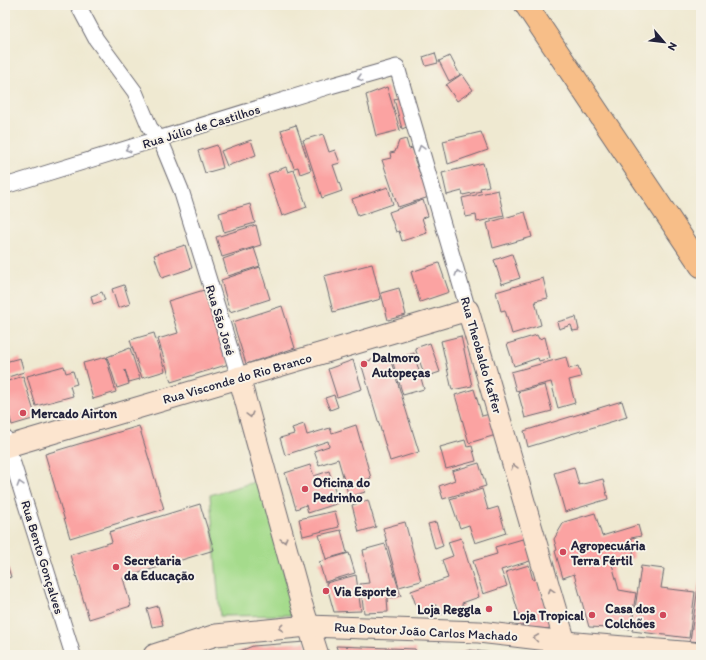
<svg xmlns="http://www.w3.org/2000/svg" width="706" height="660" viewBox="0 0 706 660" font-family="Itim,sans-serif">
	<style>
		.green { fill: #a5db8c; stroke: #647e64 }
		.building { fill: #fba3a2 }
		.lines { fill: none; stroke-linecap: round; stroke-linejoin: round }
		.street-casing { stroke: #6a6870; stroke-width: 17 }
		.secondary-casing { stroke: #6a6870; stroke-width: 23 }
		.primary-casing { stroke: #6a6870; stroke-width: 24 }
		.street { stroke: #fff; stroke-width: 15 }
		.secondary { stroke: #fce5cf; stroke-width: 21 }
		.primary { stroke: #f7be88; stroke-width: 22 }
		.oneway { stroke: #9c9ca7 }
		.oneway2 { stroke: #9a8d8c }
		.poi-dot { fill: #d1495b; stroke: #f7f3e8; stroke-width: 1.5 }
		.labels { text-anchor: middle; stroke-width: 4; stroke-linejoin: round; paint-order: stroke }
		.street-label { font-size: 13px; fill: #22223b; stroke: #f7f3e8 }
		.poi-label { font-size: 13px; font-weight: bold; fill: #22223b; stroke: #f7f3e8; text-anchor: start }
	</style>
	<rect width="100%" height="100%" fill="#f7f3e8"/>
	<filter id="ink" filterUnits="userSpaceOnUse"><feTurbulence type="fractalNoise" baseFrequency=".025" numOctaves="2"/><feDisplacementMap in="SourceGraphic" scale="8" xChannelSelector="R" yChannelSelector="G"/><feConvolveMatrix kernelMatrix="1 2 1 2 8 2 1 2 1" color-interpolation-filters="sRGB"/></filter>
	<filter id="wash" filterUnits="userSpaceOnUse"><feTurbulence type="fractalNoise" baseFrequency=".012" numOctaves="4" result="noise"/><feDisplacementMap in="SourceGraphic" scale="16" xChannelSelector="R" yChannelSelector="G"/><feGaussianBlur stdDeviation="0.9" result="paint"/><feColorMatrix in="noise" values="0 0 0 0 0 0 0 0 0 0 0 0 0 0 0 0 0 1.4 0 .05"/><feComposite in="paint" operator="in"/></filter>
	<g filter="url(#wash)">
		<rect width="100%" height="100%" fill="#efe9d1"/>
		<path class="green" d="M261,480L295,615L220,616L210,495Z"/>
		<g id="blocks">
			<g class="building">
				<path d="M435,53L438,63L426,66L423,57Z"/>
				<path d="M450,56L460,75L449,81L439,61Z"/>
				<path d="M462,74L473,90L457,101L446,85Z"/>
				<path d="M387,87L400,130L376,136L366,95Z"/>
				<path d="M401,97L409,126L402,129L394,99Z"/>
				<path d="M296,125L311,170L300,174L298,167L294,168L281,130Z"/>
				<path d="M481,132L488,150L448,164L443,141Z"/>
				<path d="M323,134L329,152L335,150L340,163L333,165L342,191L322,198L303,140Z"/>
				<path d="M406,139L409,149L412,148L416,158H414L429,197L398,207L382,160L391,158L390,153L395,152L399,141Z"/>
				<path d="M251,140L256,155L227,166L221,151Z"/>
				<path d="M217,145L223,168L205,173L198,151Z"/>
				<path d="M483,163L489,186L480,188L481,191L463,195L462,191L447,195L442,173Z"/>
				<path d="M286,167L288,172L294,170L307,207L282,216L268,174Z"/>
				<path d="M388,187L393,204L358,216L352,199Z"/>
				<path d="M498,190L504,216L477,222L476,215L466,217L462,198Z"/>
				<path d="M423,200L428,216L422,218L427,233L402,241L399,231L396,232L389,212Z"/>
				<path d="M250,204L255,223L224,232L219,213Z"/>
				<path d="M525,212L532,237L493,248L487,223Z"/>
				<path d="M256,225L261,245L222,257L216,237Z"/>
				<path d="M185,245L192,268L162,278L154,255Z"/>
				<path d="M254,248L260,266L228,276L223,259Z"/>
				<path d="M512,254L520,278L502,284L494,260Z"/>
				<path d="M439,263L449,292L420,302L411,272Z"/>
				<path d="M372,264L381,299L333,312L324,276Z"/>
				<path d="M260,267L270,299L230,312L221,280Z"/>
				<path d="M543,278L548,298L535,301L541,325L512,334L505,310L501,311L496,292Z"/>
				<path d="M124,285L130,304L118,308L112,289Z"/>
				<path d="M399,288L406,315L388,320L381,293Z"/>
				<path d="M204,290L213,321L215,320L229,364L171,382L158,339L178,333L168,301Z"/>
				<path d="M102,292L105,300L93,304L91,296Z"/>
				<path d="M282,306L295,348L246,364L233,322Z"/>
				<path d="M576,317L579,330L573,331L571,325L559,329L557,322Z"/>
				<path d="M154,333L165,371L142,378L130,340Z"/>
				<path d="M537,335L539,339L545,337L550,358L539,361L538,358L514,366L507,344Z"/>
				<path d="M461,336L472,386L452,390L441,341Z"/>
				<path d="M430,343L440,372L425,377L415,348Z"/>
				<path d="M130,348L140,379L129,382L125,370L129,384L117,388L107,357Z"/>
				<path d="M414,353L424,389L403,395L392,360Z"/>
				<path d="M389,355L419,452L390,461L361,363Z"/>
				<path d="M106,357L116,392L93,399L83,363Z"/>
				<path d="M566,357L569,369L578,366L581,377L569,380L575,403L558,408L551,382L516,391L511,372Z"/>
				<path d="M20,358L24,372L5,378V362Z"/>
				<path d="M353,360L362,389L337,397L328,369Z"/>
				<path d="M64,366L66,373L73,371L77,384L70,386L73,396L36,406L27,376Z"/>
				<path d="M23,376L36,418L12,425L5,401V382Z"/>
				<path d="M545,385L552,411L525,418L518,392Z"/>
				<path d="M474,389L482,416L490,414L496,435L469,443L455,395Z"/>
				<path d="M334,395L338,407L330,410L325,398Z"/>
				<path d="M622,401L627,417L528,447L524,431Z"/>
				<path d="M304,424L307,435L330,428L332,433L356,425L371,478L361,481L365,492L349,497L338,459L319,465L314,451L329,446L328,441L285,455L280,438L294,434L292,428Z"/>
				<path d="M139,426L164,509L70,538L45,454Z"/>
				<path d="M465,440L467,447L472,446L476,461L446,469L440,447Z"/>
				<path d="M479,463L486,486L443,499L439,486L455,480L452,471Z"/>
				<path d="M310,465L314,476L329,471L339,503L308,513L306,505L296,509L285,473Z"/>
				<path d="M574,467L579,485L603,479L608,499L565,512L554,473Z"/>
				<path d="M482,489L488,510L498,507L506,533L475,543L469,525L460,528L450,499Z"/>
				<path d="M368,500L376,527L359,532L352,505Z"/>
				<path d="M200,504L214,550L123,578L131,606L89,619L70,555L112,542L109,532Z"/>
				<path d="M335,511L339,527L303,536L299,519Z"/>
				<path d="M595,513L602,536L638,525L641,536L631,538L634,558L612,564L619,590L636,593L630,629L589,627L574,574L563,578L555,551L557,550L554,539L564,522Z"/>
				<path d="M405,522L421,581L399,587L383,528Z"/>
				<path d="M436,522L443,546L435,549L428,524Z"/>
				<path d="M341,530L347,553L326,559L319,535Z"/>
				<path d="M461,538L479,597L462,603L464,608L439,615L436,605L418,611L411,591L448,578L442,560L453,556L448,542Z"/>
				<path d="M526,538L533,560L501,570L507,586L483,594L473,561L497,554L495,547Z"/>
				<path d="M385,544L401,596L387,598L388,612L364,613L360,584L369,583L363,550Z"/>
				<path d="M349,553L355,573L325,582L319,562Z"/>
				<path d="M5,558L11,577L5,579Z"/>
				<path d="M529,565L533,580L537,578L552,629L523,627L506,572Z"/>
				<path d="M641,566L664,569L661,588L695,592L689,638L632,631Z"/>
				<path d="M356,575L361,611L334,612L326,583Z"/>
				<path d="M699,581H701V642L690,641Z"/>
				<path d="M158,606L163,625L152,627L147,609Z"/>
				<path d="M305,642L309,655H229L253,646Z"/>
				<path d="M336,646L415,649L417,655H339Z"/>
				<path d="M470,650L500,654V655H453Z"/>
			</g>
		</g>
	</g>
	<g filter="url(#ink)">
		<use href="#blocks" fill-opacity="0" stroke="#6a6870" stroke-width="1"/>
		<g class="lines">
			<g class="street-casing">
				<g id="street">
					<path d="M78,5L96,39L135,92L150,128L160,139L181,190L239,377"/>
					<path d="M5,186L330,86L397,67L468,310"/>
					<path d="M5,438L73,655"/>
				</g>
			</g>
			<g class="secondary-casing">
				<g id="secondary">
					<path d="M239,377L301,602L318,655"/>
					<path d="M5,447L468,310L565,642"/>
					<path d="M154,655L216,635L308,626L479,632L565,642L694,653L700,655"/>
				</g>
			</g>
			<g class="primary-casing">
				<path id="primary" d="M526,5L701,266"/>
			</g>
			<use href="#street" class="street"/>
			<use href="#secondary" class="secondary"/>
			<use href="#primary" class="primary"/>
		</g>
		<defs><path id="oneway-chevron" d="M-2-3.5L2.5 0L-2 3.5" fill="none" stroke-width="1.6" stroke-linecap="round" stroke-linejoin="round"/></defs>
		<g class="oneway">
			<use href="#oneway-chevron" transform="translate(360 78) rotate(165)"/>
			<use href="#oneway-chevron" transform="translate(421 148) rotate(-106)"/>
			<use href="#oneway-chevron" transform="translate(128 149) rotate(163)"/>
			<use href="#oneway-chevron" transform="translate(458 273) rotate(-106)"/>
			<use href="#oneway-chevron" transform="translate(20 484) rotate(-107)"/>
		</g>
		<g class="oneway2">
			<use href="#oneway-chevron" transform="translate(250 415) rotate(75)"/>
			<use href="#oneway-chevron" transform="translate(514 467) rotate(-106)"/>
			<use href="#oneway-chevron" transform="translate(284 540) rotate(75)"/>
			<use href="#oneway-chevron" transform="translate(551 591) rotate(-106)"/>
			<use href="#oneway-chevron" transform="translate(281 628) rotate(174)"/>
			<use href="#oneway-chevron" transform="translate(536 638) rotate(-172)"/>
		</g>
	</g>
	<g class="poi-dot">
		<circle cx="364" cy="364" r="4"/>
		<circle cx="23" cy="413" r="4"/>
		<circle cx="305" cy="489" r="4"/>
		<circle cx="563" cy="552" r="4"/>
		<circle cx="116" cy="567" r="4"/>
		<circle cx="326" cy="591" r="4"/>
		<circle cx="489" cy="609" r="4"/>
		<circle cx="592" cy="615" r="4"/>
		<circle cx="663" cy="615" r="4"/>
	</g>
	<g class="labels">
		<g class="street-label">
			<text transform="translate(201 126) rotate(-17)" y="5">Rua Júlio de Castilhos</text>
			<text transform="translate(221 320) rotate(73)" y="5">Rua São José</text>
			<text transform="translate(482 355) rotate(74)" y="5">Rua Theobaldo Kaffer</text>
			<text transform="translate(237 378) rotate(-16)" y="5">Rua Visconde do Rio Branco</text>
			<text transform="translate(43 557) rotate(73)" y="5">Rua Bento Gonçalves</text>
			<text transform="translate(426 631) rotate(3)" y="5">Rua Doutor João Carlos Machado</text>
		</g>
		<g class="poi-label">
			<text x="372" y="362">Dalmoro<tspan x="372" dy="15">Autopeças</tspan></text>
			<text x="31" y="418">Mercado Airton</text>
			<text x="313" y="487">Oficina do<tspan x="313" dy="15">Pedrinho</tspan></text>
			<text x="571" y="550">Agropecuária<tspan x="571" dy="15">Terra Fértil</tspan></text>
			<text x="124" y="565">Secretaria<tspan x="124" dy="15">da Educação</tspan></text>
			<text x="334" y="596">Via Esporte</text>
			<text x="655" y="613" text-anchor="end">Casa dos<tspan x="655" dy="15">Colchões</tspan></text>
			<text x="481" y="614" text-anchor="end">Loja Reggla</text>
			<text x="584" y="620" text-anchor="end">Loja Tropical</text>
		</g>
	</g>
	<rect width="706" height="660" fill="none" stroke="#f7f3e8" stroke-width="20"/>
	<g transform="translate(664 42) rotate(118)" stroke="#f7f3e8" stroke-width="3" paint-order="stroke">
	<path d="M0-3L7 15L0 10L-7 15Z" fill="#22223b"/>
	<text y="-6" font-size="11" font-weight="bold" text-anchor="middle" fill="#22223b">N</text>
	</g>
</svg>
